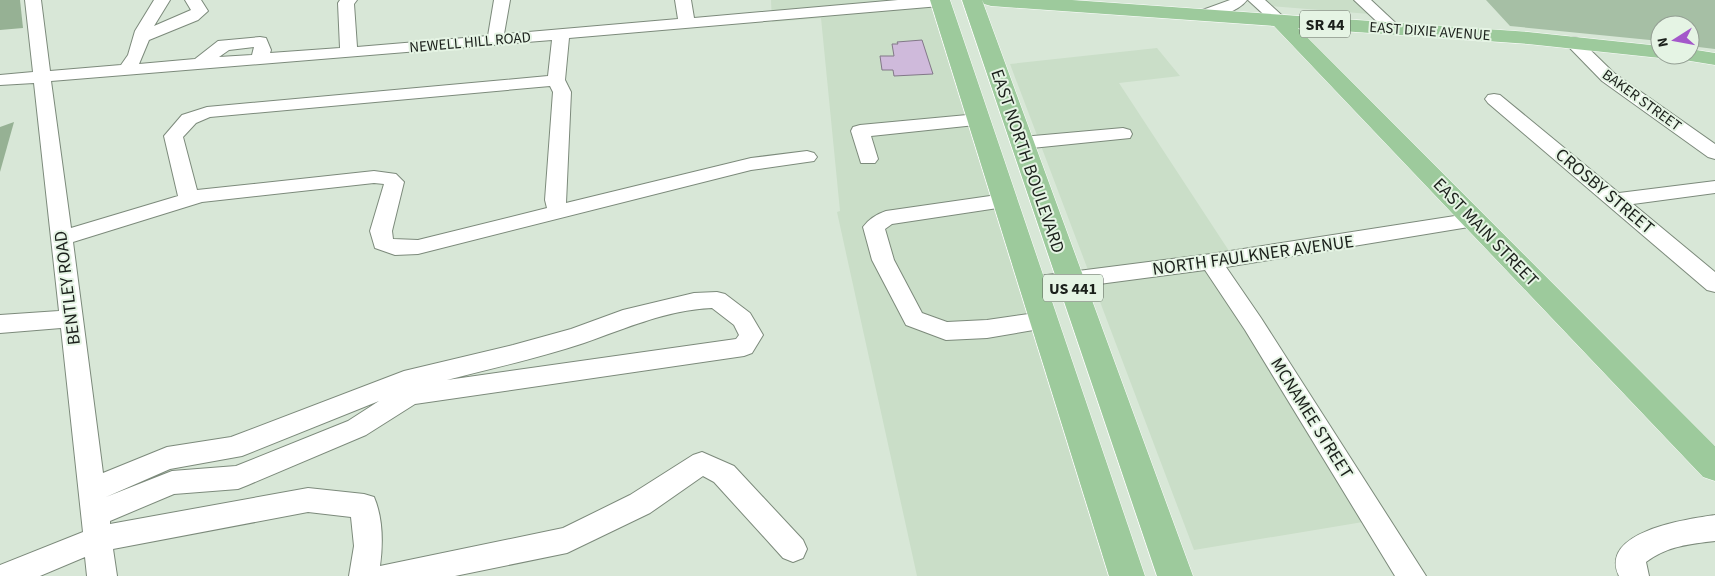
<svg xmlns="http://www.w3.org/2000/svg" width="1715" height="576" viewBox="0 0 1715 576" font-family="'Source Sans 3',sans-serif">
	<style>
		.built { fill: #cadec8 }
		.green { fill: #a6bfa5 }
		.forest { fill: #96b194 }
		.building { fill: #cfbadb; stroke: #827888 }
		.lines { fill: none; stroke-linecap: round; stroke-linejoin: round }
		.minor-casing { stroke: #7c8a7b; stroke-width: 2 }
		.major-casing { stroke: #fff; stroke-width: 1 }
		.minor { fill: #fff; fill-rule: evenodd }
		.major { fill: #9dca9c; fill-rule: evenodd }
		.labels { text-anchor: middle; stroke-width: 4; stroke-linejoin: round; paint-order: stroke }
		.far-street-label { font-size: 15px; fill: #1b201b; stroke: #e5f4e4 }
		.shield { fill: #e5f4e4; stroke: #586057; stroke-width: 1 }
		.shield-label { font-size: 16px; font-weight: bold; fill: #1b201b }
		.street-label { font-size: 18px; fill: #1b201b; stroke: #e5f4e4 }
	</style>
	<rect width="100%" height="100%" fill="#d8e7d7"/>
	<g class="built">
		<path d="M771,0H933L1113,576H917L837,212L840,211L821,18L772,22Z"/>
		<path d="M1263,0H1354L1370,14L1269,6Z"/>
		<path d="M1157,48L1180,76L1119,83L1233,257L1200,262L1369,521L1194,550L1010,64Z"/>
	</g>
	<path class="green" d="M1486,0H1715V49L1690,46V25H1660V41L1510,26Z"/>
	<g class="forest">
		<path d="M0,0H20L23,28L0,30Z"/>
		<path d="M14,122L0,172V127Z"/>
	</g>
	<path class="building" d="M922,40L933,74L894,76L893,70H882L880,56H894L892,44H898L897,42Z"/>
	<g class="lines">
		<g class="minor-casing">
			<g id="minor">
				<path d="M25,0H41L50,71L121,65L128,55L135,31L154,0H170L154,26L191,10L185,0H201L208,11L198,20L149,40L139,64L195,59L218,41L260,37L266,38L271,50L270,53L340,48L338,3L340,0H357L354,4L357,47L488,36L494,0H510L504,34L678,19L675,0H691L694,18L898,0H947L946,4L940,6L569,38L565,80L571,92L566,203L751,158L807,151L814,153L817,157L814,161L751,170L418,254L395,255L375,248L370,231L384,184L374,183L202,202L73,242L103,473L167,447L231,437L404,371L513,345L571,329L623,310L694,293L717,292L725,294L750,313L763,335L752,353L744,356L415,404L366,435L248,485L238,489L174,494L110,521V524L308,488L364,494L374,497C383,518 383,544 380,566L563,528L630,495L693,455L702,452L734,466L803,540L807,549L803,558L793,562L783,558L714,482L703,476L650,513L567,553L455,576H349L354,546L351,517L308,512L113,549L117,576H87L85,557L40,576H0V565L83,532L61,328L0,333V315L59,311L34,83L0,85V75L33,72ZM552,40L548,76L207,107L182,115L164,136L178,196L71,228L51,81ZM254,47L252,55L219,57L229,50ZM550,86L553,92L545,200L547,208L418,240L393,239L392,231L404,182L396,174L374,171L197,190L183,137L196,123L210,117ZM712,308L734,325L739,335L736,339L447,380C493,368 539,358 584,343C627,328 666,310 712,308ZM379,401L348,421L236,466L172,471L106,497L170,469L242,456Z"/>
				<path d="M1230,0H1247C1239,11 1211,22 1197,18L1195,15L1197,12Z"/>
				<path d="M1248,0H1265L1287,20L1279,25L1273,23Z"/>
				<path d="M1354,0H1371L1402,29L1394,34L1388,32Z"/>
				<path d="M1572,37L1578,38L1614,73L1715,144V159L1708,157L1602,81L1564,42L1566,38Z"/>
				<path d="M1494,94L1500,95L1619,193L1715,181V193L1633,204L1715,272V292L1707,290L1488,103L1485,99L1488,95Z"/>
				<path d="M978,114L985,116L987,120L985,124L871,136L878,159L875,163H861L851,131L853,127L860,125Z"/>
				<path d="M1123,128L1130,130L1132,134L1130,138L1022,149L1015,147L1013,143L1015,139L1022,137Z"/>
				<path d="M1004,194L1011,196L1014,201L1011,206L892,224L885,229L894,260L922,313L947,322L987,320L1043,312L1051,315L1055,321L1051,327L987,338L946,340L906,325L872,260L863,227C869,219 877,214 886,211Z"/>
				<path d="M1474,213L1481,215L1484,220L1481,225L1226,267L1261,318L1426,576H1395L1245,330L1205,270L1031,293L1023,291L1020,285L1023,279L1031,277L1211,254Z"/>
				<path d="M1715,515V541C1690,544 1667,546 1646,562L1649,576H1619C1598,531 1688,519 1715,515Z"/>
			</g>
		</g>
		<g class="major-casing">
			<g id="major">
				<path d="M930,0H950L1145,576H1109Z"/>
				<path d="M962,0H1072L1528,32L1660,46V55L1667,56L1660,58L1528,44L1298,28L1715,446V481L1703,477L1274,26L991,6L984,4L982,0L1193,576H1157Z"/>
				<path d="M1690,49L1715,53V65L1678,59L1675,55H1690Z"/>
			</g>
		</g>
		<use href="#minor" class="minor"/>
		<use href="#major" class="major"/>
	</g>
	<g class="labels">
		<g class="far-street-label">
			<text transform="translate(1430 31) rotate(4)" y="5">EAST DIXIE AVENUE</text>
			<text transform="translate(470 42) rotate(-5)" y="5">NEWELL HILL ROAD</text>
			<text transform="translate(1642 100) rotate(36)" y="5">BAKER STREET</text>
		</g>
		<g class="shield">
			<rect x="1300" y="10.5" width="50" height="27" rx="4"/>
			<rect x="1043" y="274.5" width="60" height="27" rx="4"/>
		</g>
		<g class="shield-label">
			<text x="1325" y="30">SR 44</text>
			<text x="1073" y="294">US 441</text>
		</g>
		<g class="street-label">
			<text transform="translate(1028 161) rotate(71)" y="6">EAST NORTH BOULEVARD</text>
			<text transform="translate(1605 191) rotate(40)" y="6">CROSBY STREET</text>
			<text transform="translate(1486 232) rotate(46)" y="6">EAST MAIN STREET</text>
			<text transform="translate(1253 255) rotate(-8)" y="6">NORTH FAULKNER AVENUE</text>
			<text transform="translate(67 288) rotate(-97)" y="6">BENTLEY ROAD</text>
			<text transform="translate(1312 418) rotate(58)" y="6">MCNAMEE STREET</text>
		</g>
	</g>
	<g transform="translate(1675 40) rotate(259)"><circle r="24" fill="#e5f4e4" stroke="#949f94"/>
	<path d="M0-4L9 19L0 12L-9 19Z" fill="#a458ca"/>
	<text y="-8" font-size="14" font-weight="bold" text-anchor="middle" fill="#1b201b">N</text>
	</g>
</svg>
